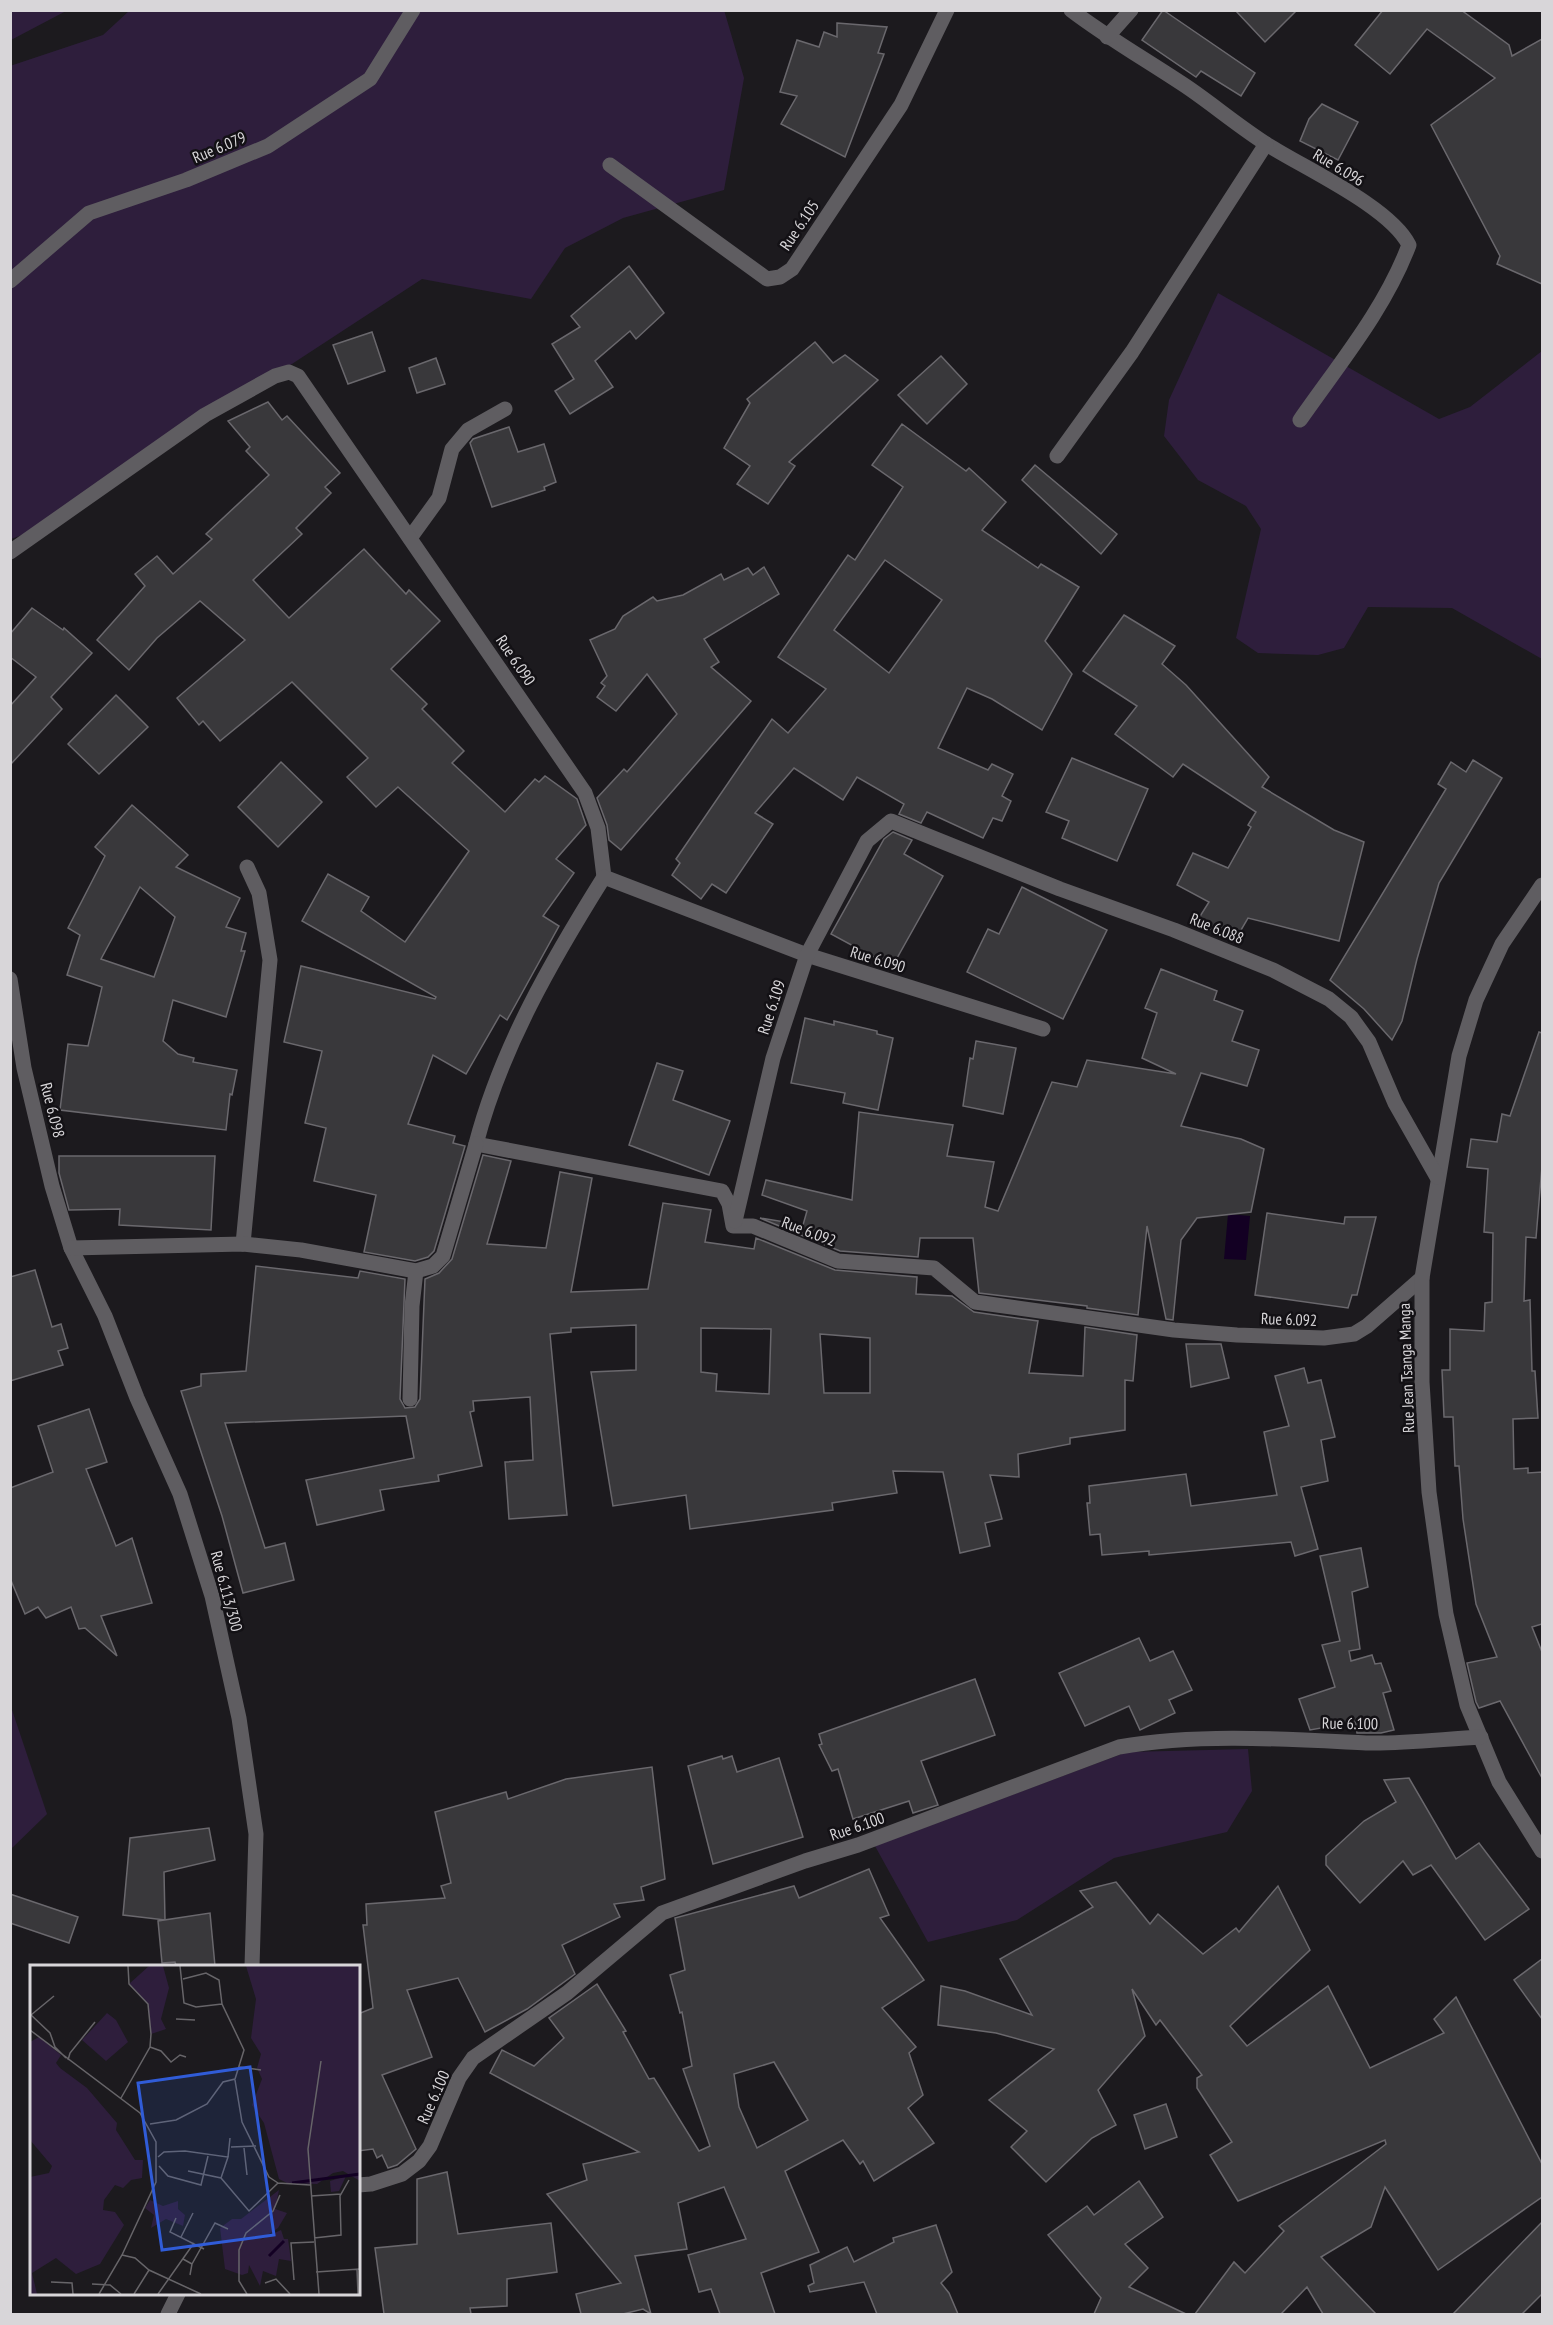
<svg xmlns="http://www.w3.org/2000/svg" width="1553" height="2325" viewBox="0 0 1553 2325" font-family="'PT Sans Narrow',sans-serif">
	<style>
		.green { fill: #2e1e3c }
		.water { fill: #130023 }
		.building { fill: #39383b; stroke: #6a686d; stroke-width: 1.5; fill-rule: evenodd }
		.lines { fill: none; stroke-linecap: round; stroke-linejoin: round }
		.minor { stroke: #5f5d61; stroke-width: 15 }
		.labels { text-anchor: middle; stroke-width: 5; stroke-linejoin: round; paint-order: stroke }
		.street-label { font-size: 16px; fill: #d8d6d9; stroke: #131115 }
		.inset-river { fill: none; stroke: #130023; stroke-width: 3 }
		.inset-road { fill: none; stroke: #676569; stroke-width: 1.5 }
		.view { fill: #305cd8; fill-opacity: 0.15; stroke: #305cd8; stroke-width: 3 }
		.inset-edge { fill: none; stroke: #d8d6d9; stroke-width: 3 }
	</style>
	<rect width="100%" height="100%" fill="#1c1a1e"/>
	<g class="green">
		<path d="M11,10H66V11L11,40Z"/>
		<path d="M724,10L744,78L724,190L623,218L565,248L531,299L422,279L41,528L11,539L10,66L103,35L129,11Z"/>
		<path d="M1218,293L1439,419L1470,407L1542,351V659L1452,608L1368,607L1344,648L1318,655L1258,653L1236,638L1261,529L1246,506L1198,480L1164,436L1169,400Z"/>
		<path d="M11,1707L47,1814L11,1849H10Z"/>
		<path d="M1248,1749L1252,1791L1227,1832L1114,1858L1017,1920L928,1942L875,1846L1127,1752Z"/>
	</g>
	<path class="water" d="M1228,1214L1250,1216L1246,1260L1224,1259Z"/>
	<g class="building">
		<path d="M1163,10L1255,73L1241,96L1201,71L1196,77L1142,40Z"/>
		<path d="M1235,10H1297L1265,42Z"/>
		<path d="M1383,10H1461L1509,45L1512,56L1542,39V284L1497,264L1500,256L1431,125L1495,78L1427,29L1390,74L1355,45Z"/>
		<path d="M837,23L887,27L878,53L884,54L845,157L781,124L797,96L780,92L797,40L819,47L824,32L837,37Z"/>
		<path d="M1322,104L1358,122L1338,160L1300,141L1309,119Z"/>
		<path d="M629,266L664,313L636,339L630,331L595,361L613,387L570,414L555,391L574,379L552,344L580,327L571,316Z"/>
		<path d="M372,332L385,371L348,384L333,345Z"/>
		<path d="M815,342L833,363L845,355L878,380L789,462L795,466L768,504L737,484L750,466L724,448L750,403L747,399Z"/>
		<path d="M941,356L967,384L927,424L898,395Z"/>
		<path d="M436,358L445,384L417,393L409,368Z"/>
		<path d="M268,402L282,420L287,416L340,473L325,487L331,493L296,528L302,534L253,580L289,618L364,549L406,594L409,590L440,621L391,669L427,704L422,709L464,751L452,763L505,812L535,779L539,782L545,776L577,799L586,825L556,859L574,873L543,916L559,926L507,1020L500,1015L466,1074L433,1055L408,1124L455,1136L453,1143L465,1146L434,1251L428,1257L415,1261L364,1252L376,1195L314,1181L326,1128L305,1123L322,1051L284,1042L301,966L435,999L436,997L302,921L328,874L369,897L361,911L405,942L469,851L398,787L376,807L347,777L368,758L292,682L220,741L203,721L199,725L177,698L245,640L200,601L157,638L129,670L97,640L145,586L135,574L157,556L173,574L212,539L206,534L269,475L246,451L250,447L228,421Z"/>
		<path d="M902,424L966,471L969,468L1006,502L982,530L1038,568L1041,564L1079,587L1045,641L1072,674L1042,730L992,699L967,688L938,748L988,770L992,764L1013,774L1002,796L1011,801L1002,821L993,818L983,838L927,812L921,823L899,814L904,804L857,777L843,800L794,768L755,813L773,824L726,893L712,884L701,899L672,875L680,863L676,859L772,719L788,733L826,689L778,657L848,555L855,560L903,487L872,465ZM885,560L942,600L889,673L834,630Z"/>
		<path d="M509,427L518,452L544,444L556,482L544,487L545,490L492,507L470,443L473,439Z"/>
		<path d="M1035,465L1117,534L1101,554L1022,480Z"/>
		<path d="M764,567L779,594L704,639L719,662L711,667L751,701L621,850L609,840L607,825L597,798L624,769L627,772L677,714L647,674L616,711L597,697L605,686L601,683L607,676L590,640L615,629L623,616L653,597L657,601L683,595L721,574L724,580L748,568L753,575Z"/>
		<path d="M32,608L63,630L64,628L92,653L51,697L62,709L10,765V706L36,677L10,657V634Z"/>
		<path d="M1124,615L1175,646L1162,664L1186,685L1269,777L1262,787L1334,830L1364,842L1339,941L1248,918L1234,942L1197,921L1209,902L1177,885L1193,853L1228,868L1251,827L1248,825L1256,812L1183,764L1173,777L1115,734L1137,706L1083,671Z"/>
		<path d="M116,695L148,727L99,774L68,744Z"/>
		<path d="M1072,758L1148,789L1117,861L1062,838L1069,821L1046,812Z"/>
		<path d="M1473,760L1502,778L1439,883L1417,959L1402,1021L1392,1040L1364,1009L1330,980L1446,789L1438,784L1451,762L1466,772Z"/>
		<path d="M281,762L322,802L278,847L238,807Z"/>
		<path d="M132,805L188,855L176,867L240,898L226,927L246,933L241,951H245L226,1017L173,1000L163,1041L178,1054L194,1058L193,1062L237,1070L232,1095L230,1094L226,1130L60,1110L68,1044L88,1046L102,987L67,975L80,935L68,928L105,856L95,847ZM140,887L175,917L154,977L101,959Z"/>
		<path d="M893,832L912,840L904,854L943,876L892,967L831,934L884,839Z"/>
		<path d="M1022,887L1107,930L1063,1019L967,972L988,929L999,934Z"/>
		<path d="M1161,969L1217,991L1214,1000L1243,1011L1232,1041L1259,1050L1247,1086L1201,1073L1181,1126L1241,1139L1264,1149L1251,1212L1197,1218L1181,1240L1173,1320L1166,1319L1147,1226L1138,1315L1087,1308V1306L979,1293L973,1238H920L918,1257L840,1251L760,1218L803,1225L807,1211L762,1195L766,1180L852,1200L859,1112L953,1125L947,1156L994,1162L985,1207L998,1211L1052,1082L1077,1087L1087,1060L1176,1074L1142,1058L1157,1013L1145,1008Z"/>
		<path d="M805,1018L834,1025V1021L877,1031V1034L893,1038L878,1110L843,1103L845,1093L791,1083Z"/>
		<path d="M1539,1032L1542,1033V1166L1536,1238L1526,1237L1524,1301L1530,1300L1532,1371H1535L1538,1418L1513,1419L1514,1469L1528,1468V1473L1542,1472V1624L1532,1627L1542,1652V1778L1500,1701L1479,1708L1476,1702L1467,1663L1497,1657L1476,1604L1463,1519L1459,1466H1455L1453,1417H1444L1442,1370H1450V1329L1484,1331L1485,1303L1492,1302L1493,1233L1484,1232L1488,1169L1467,1167L1471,1139L1497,1142L1502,1114L1510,1116Z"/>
		<path d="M976,1041L1016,1048L1003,1114L963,1106L970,1058L973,1059Z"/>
		<path d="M657,1063L683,1071L673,1100L730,1121L709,1175L629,1145Z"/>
		<path d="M483,1155L511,1161L487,1244L546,1248L560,1172L592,1178L571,1292L648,1289L663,1203L711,1210L705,1242L754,1249L756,1238L835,1270L917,1277L916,1294L952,1296L974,1312L1038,1321L1029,1373L1083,1376L1085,1327L1137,1335L1133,1381L1125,1380V1430L1070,1438V1444L1018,1454L1019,1477L990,1475L1002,1519L985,1523L990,1546L960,1553L943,1472L893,1471L897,1493L832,1503L833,1510L690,1529L686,1495L613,1506L591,1372L636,1370V1325L571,1328V1332L550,1334L567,1515L509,1519L505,1462L533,1460L530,1397L473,1401L474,1411L470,1412L482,1466L438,1475L439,1481L380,1490L384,1510L317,1525L306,1480L414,1458L406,1416L225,1423L265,1548L285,1543L294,1580L243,1593L222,1516L181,1391L201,1386V1374L246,1371L256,1266L358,1278L360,1271L405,1279L400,1399L405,1408L415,1407L420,1399L425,1279L439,1273L452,1259ZM701,1328L771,1329L769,1394L716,1391L717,1374L701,1372ZM820,1334L870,1338V1393H824Z"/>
		<path d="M59,1156H215L211,1230L119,1225L120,1209L69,1210L59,1173Z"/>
		<path d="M1267,1213L1344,1224L1345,1217H1376L1357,1295H1352L1348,1308L1255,1295Z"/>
		<path d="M35,1270L52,1327L61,1324L68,1348L58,1351L63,1365L10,1381V1277Z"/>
		<path d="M1186,1344H1221L1229,1378L1191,1387Z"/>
		<path d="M1304,1368L1308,1383L1321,1380L1335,1437L1321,1440L1328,1481L1301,1487L1318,1549L1295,1556L1291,1542L1149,1555V1551L1102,1555L1100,1534L1090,1535L1087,1503H1090L1089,1486L1186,1474L1191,1506L1277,1495L1264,1432L1289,1426L1275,1376Z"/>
		<path d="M89,1409L107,1462L86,1469L116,1546L132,1538L152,1603L101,1616L117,1656L85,1628L79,1629L71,1607L46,1618L38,1607L25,1614L10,1578V1488L53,1472L38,1426Z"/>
		<path d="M1361,1548L1368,1587L1352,1592L1360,1649L1349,1651L1351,1661L1372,1655L1375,1664L1381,1663L1391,1691L1383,1693L1394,1730L1381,1733H1357L1355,1722L1310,1730L1299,1699L1335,1687L1322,1645L1340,1641L1320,1556Z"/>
		<path d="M1139,1638L1150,1661L1173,1651L1192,1690L1169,1700L1175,1713L1140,1730L1129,1706L1085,1726L1059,1673Z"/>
		<path d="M975,1679L995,1735L921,1761L938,1805L913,1813L909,1801L853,1819L838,1769L832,1771L819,1745L822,1744L819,1734Z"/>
		<path d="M722,1756L723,1759L732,1756L737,1772L779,1758L803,1837L713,1864L688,1766Z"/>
		<path d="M652,1767L665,1879L641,1887L644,1900L614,1904L620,1917L562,1945L575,1974L527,2009L485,2032L458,1978L407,1990L432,2057L382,2075L416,2149L397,2165L388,2168L382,2155L377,2158L373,2149L358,2151V2014L373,2008L363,1925H367L366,1904L445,1898L441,1886L451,1883L435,1812L506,1792L508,1799L566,1779Z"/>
		<path d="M1409,1778L1456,1859L1479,1843L1529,1909L1485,1940L1431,1865L1413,1875L1403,1861L1360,1903L1326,1865V1856L1364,1821L1396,1802L1384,1780Z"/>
		<path d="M209,1828L215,1860L164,1872L165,1920L123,1915L130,1838Z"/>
		<path d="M869,1869L889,1915L880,1918L924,1980L882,2008L916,2047L909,2053L923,2095L908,2108L934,2143L874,2181L863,2161L860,2164L843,2140L785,2171L819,2252L761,2273L775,2314H720L711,2289L699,2292L688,2255L746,2239L724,2187L678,2203L687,2249L635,2256L651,2314L643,2309L623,2314H581L576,2294L621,2283L547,2194L587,2180L583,2164L639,2152L490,2073L502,2050L534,2066L564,2038L549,2018L597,1984L626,2031L623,2032L649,2079L654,2078L699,2151L710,2146L683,2069L692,2066L682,2012L680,2013L670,1975L685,1970L675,1918L794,1886L799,1898ZM774,2062L808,2120L757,2148L739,2107L734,2074Z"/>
		<path d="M1116,1882L1150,1924L1158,1914L1203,1954L1236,1928L1239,1932L1278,1886L1310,1950L1230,2026L1247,2046L1328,1986L1370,2068L1444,2033L1434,2019L1456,1997L1542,2164V2197L1438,2270L1385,2187L1371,2227L1321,2257L1376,2314H1323L1307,2287L1281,2314H1195L1234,2262L1245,2273L1284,2231L1279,2226L1386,2144L1385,2140L1238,2201L1210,2155L1232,2142L1197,2088V2078L1202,2075L1160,2020L1156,2025L1132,1989L1145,2036L1098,2090L1116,2125L1092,2138L1046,2182L1011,2147L1027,2131L989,2100L1054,2049L996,2033L938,2025L941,1986L965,1991L1032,2015L1000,1959L1093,1907L1080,1891Z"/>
		<path d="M10,1894L78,1917L69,1943L10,1923Z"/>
		<path d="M210,1913L215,1966H176L175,1962L162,1963L158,1921Z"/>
		<path d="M1542,1959V2019L1514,1980Z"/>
		<path d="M1166,2104L1177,2137L1145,2149L1134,2115Z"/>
		<path d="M447,2172L458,2234L551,2223L557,2272L507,2279V2306L470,2308L471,2314H384L375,2248L417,2244V2179Z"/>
		<path d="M1139,2181L1163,2217L1125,2244L1148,2268L1129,2287L1186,2314H1094L1101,2298L1048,2235L1087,2206L1094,2215Z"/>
		<path d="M1542,2222V2294L1522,2314H1453Z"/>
		<path d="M936,2225L952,2272L941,2283L949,2293L958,2314H877L864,2282L810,2292L808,2286L814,2283L810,2265L847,2247L854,2262L894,2242L893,2238Z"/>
	</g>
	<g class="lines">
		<g class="minor">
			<path d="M1071,10C1109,39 1150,62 1190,89C1216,107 1241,128 1268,145C1306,169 1390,207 1409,245C1385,309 1339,364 1300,420"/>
			<path d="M1107,37L1131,10"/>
			<path d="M610,165L767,279L780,277L792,269L901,105L947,10"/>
			<path d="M10,281L89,213L186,180L268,146L370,79L413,10"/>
			<path d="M1057,456L1132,352L1266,144"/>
			<path d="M410,538L439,498L452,449L468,430L505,409"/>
			<path d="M10,552L205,415L275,376L289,372L298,376L585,793L598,828L604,877L807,955L1043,1029"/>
			<path d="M604,877C552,960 501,1048 476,1144L722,1191L729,1204L733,1226H753L838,1261L934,1268L975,1302L1174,1330L1237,1335L1324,1338L1354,1334L1367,1326L1422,1278"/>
			<path d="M1542,885L1502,944L1476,1000L1459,1056L1422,1278V1382L1429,1492L1446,1614L1467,1705L1499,1782L1542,1851"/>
			<path d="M10,979L24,1068L52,1186L71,1248L105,1316L137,1398L180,1494L212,1596L239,1718L256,1834L252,1966"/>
			<path d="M735,1221L773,1058L807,955L867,841L891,821L1060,889L1174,930L1273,970L1329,999L1351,1017L1369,1042L1395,1103L1437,1177"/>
			<path d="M243,1244L270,960L259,893L247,867"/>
			<path d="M71,1248L243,1244L301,1250L416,1271L433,1266L443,1256L476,1144"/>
			<path d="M410,1399L412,1306L416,1271"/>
			<path d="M358,2185L371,2184L402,2174L419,2161L430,2146L459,2078L473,2058L567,1993L662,1913L805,1861L858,1845L1119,1747C1199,1733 1285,1739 1366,1743C1404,1744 1443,1739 1481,1737"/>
			<path d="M168,2314L178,2294"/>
		</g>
	</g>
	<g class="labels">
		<g class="street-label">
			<text transform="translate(219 147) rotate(-23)" y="6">Rue 6.079</text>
			<text transform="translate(1339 167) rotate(31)" y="6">Rue 6.096</text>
			<text transform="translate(799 225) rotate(-56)" y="6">Rue 6.105</text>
			<text transform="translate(516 660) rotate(56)" y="6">Rue 6.090</text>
			<text transform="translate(1217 928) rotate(22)" y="6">Rue 6.088</text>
			<text transform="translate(878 959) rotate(17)" y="6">Rue 6.090</text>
			<text transform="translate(771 1007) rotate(-72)" y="6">Rue 6.109</text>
			<text transform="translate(53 1110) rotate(76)" y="6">Rue 6.098</text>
			<text transform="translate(809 1231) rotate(21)" y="6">Rue 6.092</text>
			<text transform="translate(1289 1319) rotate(2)" y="6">Rue 6.092</text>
			<text transform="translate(1406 1368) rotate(-92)" y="6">Rue Jean Tsanga Manga</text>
			<text transform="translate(227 1591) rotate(75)" y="6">Rue 6.113/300</text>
			<text transform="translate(1350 1723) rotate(1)" y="6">Rue 6.100</text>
			<text transform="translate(857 1826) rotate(-19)" y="6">Rue 6.100</text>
			<text transform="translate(433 2097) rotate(-66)" y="6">Rue 6.100</text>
		</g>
	</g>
	<g transform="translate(30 1965)">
		<rect width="330" height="330" fill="#1c1a1e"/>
		<path d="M119,1H133L139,23L131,54L136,64L121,69L118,39L99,19ZM216,1H330V216L313,206L303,208L287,219L257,218L249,214L234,158L222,140L232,114L227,103L231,89L221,73L226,34ZM77,48L86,55L98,77L76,96L52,75ZM9,72L31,90L26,98L30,103L57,123L87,158L86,165L105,195H113L112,213L101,215L93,223L85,220L74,235L73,245L85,247L94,260L70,299L46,309L26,293L2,308L7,329H0V212L19,208L22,201L0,175V77ZM316,211L309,226L301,227L300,216ZM249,225L245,244L257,248L248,263L230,275L251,265L254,274H258L261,296L249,294L246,311L233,306L230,321L219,300L218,308L212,310L195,304L190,263L202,254H211ZM120,235L133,241L148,236V244L155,250L153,261L136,254L121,263L124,250L115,243Z" fill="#2e1e3c"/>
		<path class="inset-river" d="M262,218L330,209M239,291L254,276"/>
		<path class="inset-road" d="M150,1L154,38L166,42L192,39M0,49L20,68L25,82L36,93M1,50L24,31M146,54L165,55M0,65L110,148L126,177V217L92,290L69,329M120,82L131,86L141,97L150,90L156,92M38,95L40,88L65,57M209,102L231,105M205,115L212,157L239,212L248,218M91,133L120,82L121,69L118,39L99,19L98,1M120,159L146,155L177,139L193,117L205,114L214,85L192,39L189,15L176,8L153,14M201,182L226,181M214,183L217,210M128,192L134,187L155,186L198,192L191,213M198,192L200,173M129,201L138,211L171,220L178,191M158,206L191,213L219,246L248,218L280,220M281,231L311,229M146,253L140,267L174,284M151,272L163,248M284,273L311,270L310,231L319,215M92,290L105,293L119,305L171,329M153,294L162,299L160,310M162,299L185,258L198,264M327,304L328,329M286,307L330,304M264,315L261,278L284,277M21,317L42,318L43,329M235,318L246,314L260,329M62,319L80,320L91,329M104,329L119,305M128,329L164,278M217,329L209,316V285L216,268L243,246L250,230M289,329L278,184L291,96"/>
		<path class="view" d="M220,102L244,270L132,285L108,118Z"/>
		<rect width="330" height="330" class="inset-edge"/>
	</g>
	<rect width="1553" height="2325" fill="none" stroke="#d8d6d9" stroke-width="24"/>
</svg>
